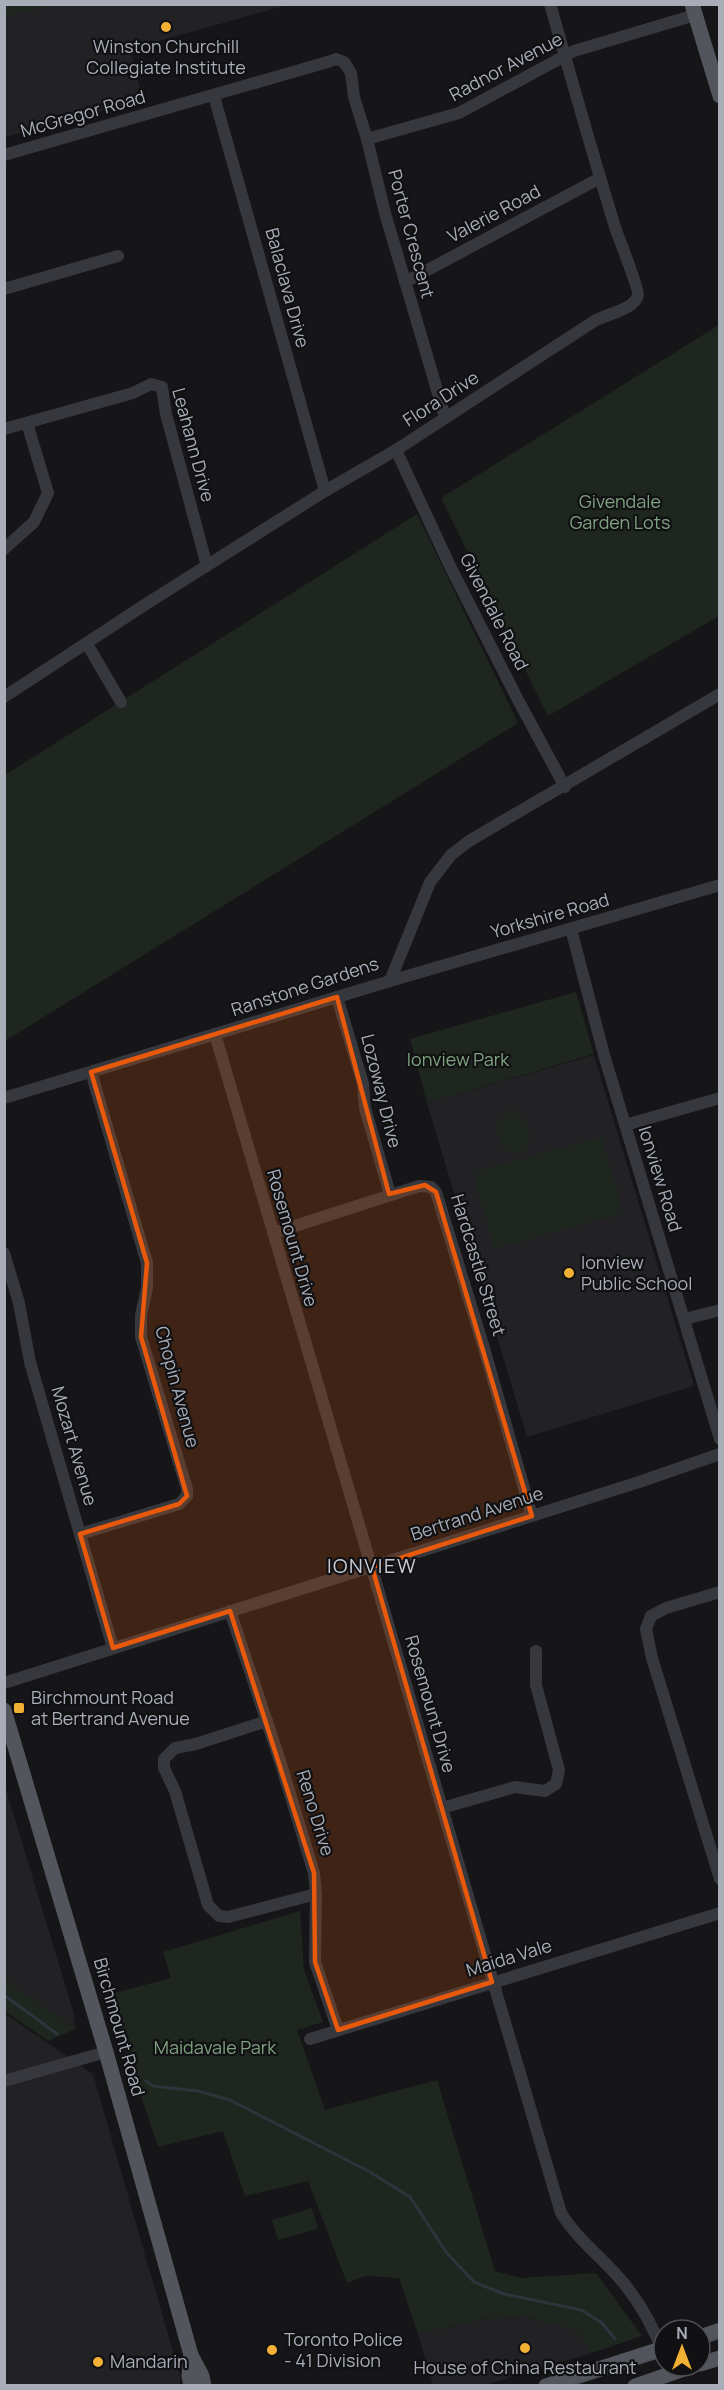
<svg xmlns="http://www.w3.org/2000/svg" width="724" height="2390" viewBox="0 0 724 2390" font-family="Manrope,sans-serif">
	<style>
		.built { fill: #222225 }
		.green { fill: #1e261f }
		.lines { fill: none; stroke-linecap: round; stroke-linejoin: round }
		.stream { stroke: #2c353c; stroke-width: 3 }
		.minor { stroke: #37383d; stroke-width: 12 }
		.major { stroke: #53555c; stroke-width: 15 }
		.tram { stroke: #4a4c52; stroke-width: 1.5 }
		.marked { fill: #e8590c; fill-opacity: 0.2; stroke: #e8590c; stroke-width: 4.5; stroke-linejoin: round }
		.poi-dot { fill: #f2b134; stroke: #111113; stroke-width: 2 }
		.labels { text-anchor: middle; stroke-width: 4.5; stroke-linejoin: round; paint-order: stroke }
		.poi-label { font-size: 18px; fill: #a8adb8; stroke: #111113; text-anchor: start }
		.street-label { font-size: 18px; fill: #a8adb8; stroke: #111113 }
		.park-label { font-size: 18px; fill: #7fa381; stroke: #111113 }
		.neighbourhood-label { font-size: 20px; letter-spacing: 1.5px; fill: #c9ccd4; stroke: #111113 }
	</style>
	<rect width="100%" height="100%" fill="#161618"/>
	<g class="built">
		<path d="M52,4H287V5L130,49L143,100L5,137V17Z"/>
		<path d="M594,1055L694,1386L527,1437L427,1103Z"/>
		<path d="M4,1783L74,2014L75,2029L5,1979Z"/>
		<path d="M4,2013L93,2074L180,2376V2385H5Z"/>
		<path d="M529,2317L577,2331L592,2353L485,2385H433L418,2334L489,2318Z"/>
	</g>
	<g class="green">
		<path d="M5,4H52V5L5,17Z"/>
		<path d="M719,325V616L548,716L441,498Z"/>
		<path d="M417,514L518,723L5,1041V775Z"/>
		<path d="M576,992L594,1054L427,1103L410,1039Z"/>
		<path d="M512,1109L526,1120L529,1137L527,1150L517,1154L507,1149L502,1150L500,1138L496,1133L499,1119Z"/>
		<path d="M602,1137L623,1213L494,1249L473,1172Z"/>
		<path d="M300,1911L304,1970L323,2022L297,2030L325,2110L437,2080L495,2271L521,2278L596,2273L642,2336L592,2353L577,2331L529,2317L489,2318L418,2334L399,2278L365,2276L347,2283L308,2181L245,2196L223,2131L158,2147L107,1995L171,1978L163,1952Z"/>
		<path d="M5,1979L75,2029L48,2041L5,2011Z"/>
		<path d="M312,2208L318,2229L278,2240L272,2220Z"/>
	</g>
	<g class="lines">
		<g class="stream">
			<path d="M4,1995L57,2034"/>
			<path d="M146,2081L153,2086L198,2091L230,2100L370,2172L410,2197L446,2252L474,2282L504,2294L581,2310L601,2322L615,2339"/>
		</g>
		<g class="minor">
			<path d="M214,96L325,491"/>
			<path d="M367,139L459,113L574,51L695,15"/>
			<path d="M4,155L331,61L336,59L344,62L351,73L354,97L367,139L385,213L445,417"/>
			<path d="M405,282L600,178"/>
			<path d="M4,289L118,256"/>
			<path d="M4,429L133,393L151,384L162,387L166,414L207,566"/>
			<path d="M396,450L450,566L517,698L565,787"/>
			<path d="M4,549L34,522L48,493L27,423"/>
			<path d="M87,644L121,702"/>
			<path d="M4,697L146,604L325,491L396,450L596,320C608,314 635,309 638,295C639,289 620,241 616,230C593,156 572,80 550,4"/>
			<path d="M571,929L604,1055L720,1439"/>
			<path d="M390,981L430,882L451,855L469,841L720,694"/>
			<path d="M337,997L363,1084L365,1108L390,1194"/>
			<path d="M215,1034L561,2213C578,2241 606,2260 626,2286C642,2306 655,2331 664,2355"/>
			<path d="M4,1098L390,981L720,885"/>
			<path d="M625,1125L720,1098"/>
			<path d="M273,1233L419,1186L431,1187L436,1192L484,1348L532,1516"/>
			<path d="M4,1253L19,1303L30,1362L113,1648"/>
			<path d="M685,1319L720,1310"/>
			<path d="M80,1534L179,1504L187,1496V1489L141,1337V1315L147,1288V1263L91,1072"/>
			<path d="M720,1592L666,1608L651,1616L646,1629L652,1658L720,1879"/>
			<path d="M230,1611L280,1761L314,1873L316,1894L315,1962L338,2030"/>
			<path d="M4,1683L639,1482L720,1454"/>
			<path d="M267,1721L196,1744L175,1748L164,1759V1768L175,1791L208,1905L219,1916L228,1917L316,1894"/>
			<path d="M442,1808L515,1787L545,1791L556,1784L559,1770L536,1685V1651"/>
			<path d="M310,2039L720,1913"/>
			<path d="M4,2081L106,2052"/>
		</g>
		<g class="major">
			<path d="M692,4L720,96"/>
			<path d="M4,1710L106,2052L191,2355L202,2376L204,2386"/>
			<path d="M700,2337L720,2330"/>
			<path d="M700,2364L720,2358"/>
			<path d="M191,2386L189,2376L191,2355"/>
			<path d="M546,2386L664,2348"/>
			<path d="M635,2386L693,2366"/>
		</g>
		<g class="tram">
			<path d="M700,2345L720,2338"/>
			<path d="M570,2386L664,2356"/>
		</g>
	</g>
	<path class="marked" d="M337,997L389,1194L425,1185L436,1192L532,1516L372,1567L492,1982L338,2030L315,1962L314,1873L230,1611L113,1648L80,1534L179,1504L187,1496L141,1337L147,1263L91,1072Z"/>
	<g class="poi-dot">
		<circle cx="166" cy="27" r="6"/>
		<circle cx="569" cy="1273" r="6"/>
		<rect x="13" y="1702" width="12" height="12" rx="3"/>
		<circle cx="525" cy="2348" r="6"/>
		<circle cx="272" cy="2350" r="6"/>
		<circle cx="98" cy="2362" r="6"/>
	</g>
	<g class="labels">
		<g class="poi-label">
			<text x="166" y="53" text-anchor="middle">Winston Churchill<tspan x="166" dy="21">Collegiate Institute</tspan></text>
			<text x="581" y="1269">Ionview<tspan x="581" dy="21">Public School</tspan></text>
			<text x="31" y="1704">Birchmount Road<tspan x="31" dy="21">at Bertrand Avenue</tspan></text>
			<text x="284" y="2346">Toronto Police<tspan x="284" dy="21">- 41 Division</tspan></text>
			<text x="110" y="2368">Mandarin</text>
			<text x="525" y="2374" text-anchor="middle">House of China Restaurant</text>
		</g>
		<g class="street-label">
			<text transform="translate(506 67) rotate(-28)" y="6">Radnor Avenue</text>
			<text transform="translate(83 114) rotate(-16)" y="6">McGregor Road</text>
			<text transform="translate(494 214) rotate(-28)" y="6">Valerie Road</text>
			<text transform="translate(411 234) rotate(75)" y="6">Porter Crescent</text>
			<text transform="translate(287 288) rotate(75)" y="6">Balaclava Drive</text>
			<text transform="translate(441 399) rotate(-33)" y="6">Flora Drive</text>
			<text transform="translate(193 445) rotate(75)" y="6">Leahann Drive</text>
			<text transform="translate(494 612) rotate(63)" y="6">Givendale Road</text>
			<text transform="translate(550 916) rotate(-16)" y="6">Yorkshire Road</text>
			<text transform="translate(305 987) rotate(-18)" y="6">Ranstone Gardens</text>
			<text transform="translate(381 1091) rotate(76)" y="6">Lozoway Drive</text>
			<text transform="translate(660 1179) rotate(73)" y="6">Ionview Road</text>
			<text transform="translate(292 1238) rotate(74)" y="6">Rosemount Drive</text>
			<text transform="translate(478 1265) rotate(73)" y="6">Hardcastle Street</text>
			<text transform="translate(177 1387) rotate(75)" y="6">Chopin Avenue</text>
			<text transform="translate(74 1446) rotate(74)" y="6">Mozart Avenue</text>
			<text transform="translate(477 1514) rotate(-18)" y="6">Bertrand Avenue</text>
			<text transform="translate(430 1704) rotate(74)" y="6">Rosemount Drive</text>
			<text transform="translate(315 1813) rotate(73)" y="6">Reno Drive</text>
			<text transform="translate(509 1958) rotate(-17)" y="6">Maida Vale</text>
			<text transform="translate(119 2027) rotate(74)" y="6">Birchmount Road</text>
		</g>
		<g class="park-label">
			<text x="620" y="508">Givendale<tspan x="620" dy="21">Garden Lots</tspan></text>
			<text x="458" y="1066">Ionview Park</text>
			<text x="215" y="2054">Maidavale Park</text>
		</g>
		<g class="neighbourhood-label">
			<text x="372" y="1573">IONVIEW</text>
		</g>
	</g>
	<rect width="724" height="2390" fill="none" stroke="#a8adb8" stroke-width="12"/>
	<g transform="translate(682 2348)"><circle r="28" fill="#111113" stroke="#4d4f55" stroke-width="1.5"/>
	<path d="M0-4.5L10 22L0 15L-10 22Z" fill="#f2b134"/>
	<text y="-9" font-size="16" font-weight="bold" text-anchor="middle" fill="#a8adb8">N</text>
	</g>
</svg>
